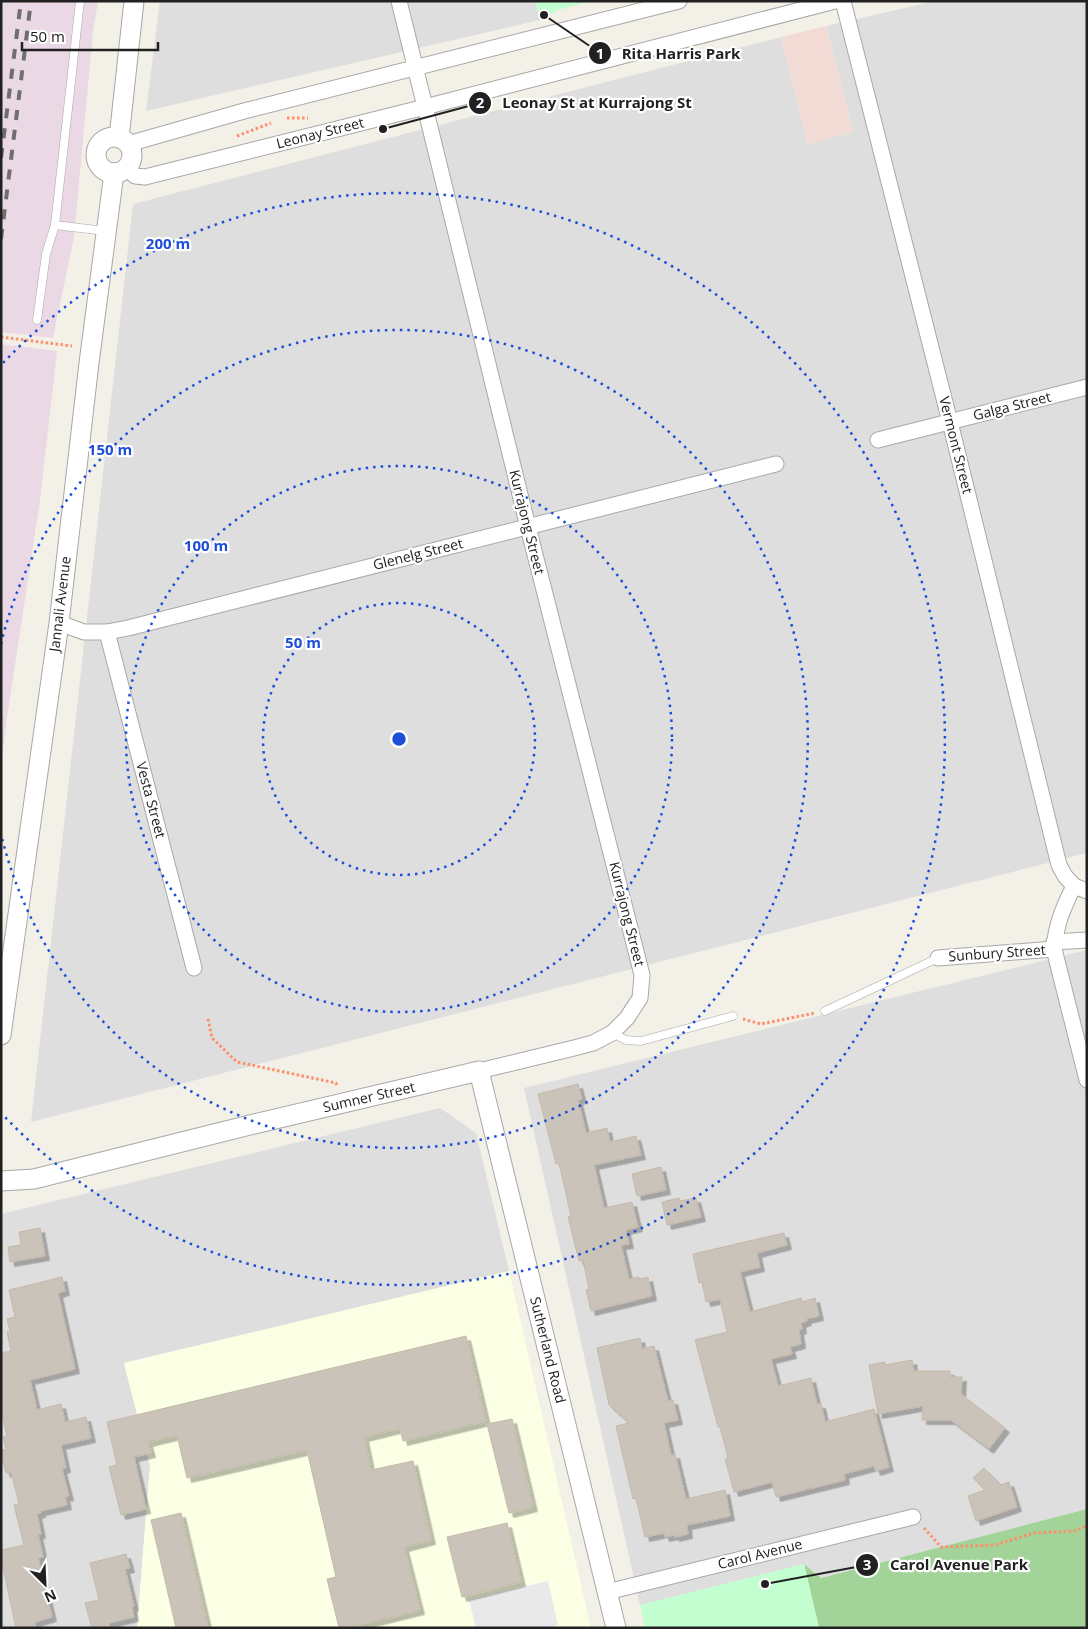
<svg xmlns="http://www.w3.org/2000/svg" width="1088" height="1629" viewBox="0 0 1088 1629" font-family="'Open Sans',sans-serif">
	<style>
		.residential { fill: #dfdede }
		.commercial { fill: #f3dbd5 }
		.industrial { fill: #ebd8e5 }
		.education { fill: #fbffe3 }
		.forest { fill: #a2d499 }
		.park { fill: #c2fecf }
		.parking { fill: #e9e9e9 }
		.building { fill: #cac3b9; stroke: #c5b9a8; filter: url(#shadow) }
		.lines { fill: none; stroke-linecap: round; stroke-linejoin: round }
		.service-casing { stroke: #a8a8a8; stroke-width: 9 }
		.minor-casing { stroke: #a8a8a8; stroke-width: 17 }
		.tertiary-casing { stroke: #a8a8a8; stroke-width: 21 }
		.path { stroke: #ff8e6b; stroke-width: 3; stroke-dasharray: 2.5 2.5; stroke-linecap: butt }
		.service { stroke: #fff; stroke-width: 8 }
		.minor { stroke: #fff; stroke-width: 15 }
		.tertiary { stroke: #fff; stroke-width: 19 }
		.rail { stroke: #6f6f6f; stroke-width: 4; stroke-dasharray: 10 10; stroke-linecap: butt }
		.ring { fill: none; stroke: #1d4ed8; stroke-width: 2.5; stroke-dasharray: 2.5 5 }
		.labels { text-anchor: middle; stroke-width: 4.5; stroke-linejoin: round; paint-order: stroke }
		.street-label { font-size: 14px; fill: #212121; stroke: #fff }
		.centre { fill: #1d4ed8; stroke: #fff; stroke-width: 2.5 }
		.ring-label { font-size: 15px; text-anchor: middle; font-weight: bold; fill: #1d4ed8; stroke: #fff; stroke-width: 4.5; stroke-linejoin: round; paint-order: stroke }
		.leader { fill: none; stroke: #212121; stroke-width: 2 }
		.callout-dot { fill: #212121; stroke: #fff; stroke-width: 2 }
		.mark-label { font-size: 15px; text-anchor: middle; font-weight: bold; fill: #fff }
		.callout-label { font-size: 15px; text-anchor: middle; font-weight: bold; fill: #212121; stroke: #fff; stroke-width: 4.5; stroke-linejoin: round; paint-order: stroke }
	</style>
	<defs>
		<filter id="shadow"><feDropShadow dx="4.5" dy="4.5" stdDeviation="0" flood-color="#0004"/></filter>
	</defs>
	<rect width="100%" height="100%" fill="#f2f0e7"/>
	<g class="residential">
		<path d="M160,1H535L540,20L146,111Z"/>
		<path d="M935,1H1087V853L31,1122L133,204L781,37L808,144L853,132L826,26Z"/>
		<path d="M1087,950V1509L821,1578L804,1564L640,1605L524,1088Z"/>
		<path d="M440,1108L476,1133L509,1271L124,1363L150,1465L137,1628H1V1214Z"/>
	</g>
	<path class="commercial" d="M826,26L853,132L808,144L781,37Z"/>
	<g class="industrial">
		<path d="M1,1H98L93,31L74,237L53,338L1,332Z"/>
		<path d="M1,344L57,351L40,500L7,718L1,765Z"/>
	</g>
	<path class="education" d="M509,1271L591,1628H137L150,1465L124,1363Z"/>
	<path class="forest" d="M1087,1509V1628H819L804,1564L821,1578Z"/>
	<g class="park">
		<path d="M535,1H591L558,10L540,20Z"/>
		<path d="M804,1564L819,1628H645L640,1605Z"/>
	</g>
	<path class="parking" d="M548,1581L558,1625L548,1628H476L469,1600Z"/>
	<g class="building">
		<path d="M578,1084L582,1099L578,1100L586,1133L607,1128L610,1142L636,1136L641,1155L594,1165L604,1208L632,1202L638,1227L626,1230L629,1244L621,1245L629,1279L639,1277V1279L648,1277L652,1296L591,1311L586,1290L589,1289L583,1260L579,1261L568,1217L571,1216L559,1163L556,1164L538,1094Z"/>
		<path d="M661,1167L666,1190L637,1196L632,1174Z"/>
		<path d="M679,1198L680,1201L696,1198L701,1217L667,1225L662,1202Z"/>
		<path d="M40,1228L45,1256L10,1262L8,1247L21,1245L19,1232Z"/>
		<path d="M784,1233L787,1245L757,1253L760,1267L740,1272L750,1312L801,1298L802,1302L815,1298L819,1316L806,1319L807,1321L801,1323L802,1329L799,1330L801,1344L790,1347L792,1354L771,1359L778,1386L811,1378L817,1404H821L825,1422L874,1409L889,1467L876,1471L874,1466L844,1474L845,1480L776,1497L772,1482L734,1492L725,1459L728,1458L720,1427H718L695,1340L727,1332L720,1299L706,1302L702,1282L699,1283L693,1254Z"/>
		<path d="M62,1277L65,1291L58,1293L75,1369L30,1380L37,1410L61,1404L65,1422L86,1417L91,1438L61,1445L66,1468L62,1469L69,1496L65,1497L67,1505L41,1511V1513L37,1514L41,1534H38L43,1557L38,1558L52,1617L35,1622L36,1628H16L1,1558V1550L24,1545L14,1505L19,1504L11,1472L6,1473L1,1453V1450L6,1449L3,1437L7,1436L1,1411V1353L11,1351L7,1332L10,1331L7,1319L15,1317L9,1290Z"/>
		<path d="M466,1336L486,1421L403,1441L400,1428L364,1437L371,1470L413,1461L431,1540L404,1547L420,1610L347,1628H339L327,1579L336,1577L307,1450L187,1478L177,1435L148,1442L151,1453L134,1457L146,1509L121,1515L109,1467L117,1465L107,1422Z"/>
		<path d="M640,1338L642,1349L654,1346L668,1401L673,1400L678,1420L664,1423L671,1455L675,1454L686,1499L725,1490L730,1516L687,1525L688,1534L675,1537L674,1535L665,1537L664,1533L645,1537L636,1498L633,1499L616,1426L629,1423L609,1405L597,1348Z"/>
		<path d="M912,1360L914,1371H950V1377H962L961,1394L1005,1428L989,1449L951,1420H922L923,1406L878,1414L869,1365L885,1362V1365Z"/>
		<path d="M512,1419L533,1507L509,1513L487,1424Z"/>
		<path d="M984,1468L1001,1485L1009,1482L1017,1507L976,1521L968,1496L985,1490L973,1478Z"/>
		<path d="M181,1513L208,1628H176L151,1520Z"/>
		<path d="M507,1523L521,1582L462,1597L447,1537Z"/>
		<path d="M126,1554L130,1568L125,1569L134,1606L132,1607L134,1617L109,1623L110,1628H92L85,1603L99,1600L90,1563Z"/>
	</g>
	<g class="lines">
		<g class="service-casing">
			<g id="service">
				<path d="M55,225L105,231"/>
				<path d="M37,320L46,254L55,225L80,1"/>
				<path d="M825,1011L938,958"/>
				<path d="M612,1033L626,1040L641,1041L733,1016"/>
			</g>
		</g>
		<g class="minor-casing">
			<g id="minor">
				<path d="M399,1L528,527L642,975L640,998L627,1018L612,1033L593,1043L574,1048L479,1071"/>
				<path d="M843,1L950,422L1059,865L1065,876L1074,886"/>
				<path d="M128,144L244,111L679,1"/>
				<path d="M126,168L135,176L145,177L425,107L835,1"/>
				<path d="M878,440L1087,387"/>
				<path d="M59,623L84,632H107L128,628L776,464"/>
				<path d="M107,632L194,968"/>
				<path d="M1054,942L1087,940"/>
				<path d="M1054,949L1087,1080"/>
				<path d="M938,958L1054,949C1056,924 1063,908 1074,886L1087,891"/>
				<path d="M607,1592L913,1517"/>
			</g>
		</g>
		<g class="tertiary-casing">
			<g id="tertiary">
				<circle cx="114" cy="155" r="18"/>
				<path d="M119,138L134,1"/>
				<path d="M1,1035L59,623L89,363L114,173"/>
				<path d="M1,1181L34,1179L254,1124L479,1071L616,1628"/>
			</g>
		</g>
		<g class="path">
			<path d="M287,118H308"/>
			<path d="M237,136L271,123"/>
			<path d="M1,337L72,346"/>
			<path d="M208,1019L212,1038L237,1062L336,1083L337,1087"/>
			<path d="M743,1019L761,1024L815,1013"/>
			<path d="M924,1528L941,1547L995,1545L1034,1533L1075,1531L1087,1525"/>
		</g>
		<use href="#service" class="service"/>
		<use href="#minor" class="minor"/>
		<use href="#tertiary" class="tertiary"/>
		<g class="rail">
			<path d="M1,158L21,1"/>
			<path d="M1,239L31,1"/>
		</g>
	</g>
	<g class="ring">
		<circle cx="399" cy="739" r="136"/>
		<circle cx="399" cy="739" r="273"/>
		<path d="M1 644A409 409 0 1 1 1 834"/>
		<path d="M3 363A546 546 0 1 1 3 1115"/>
	</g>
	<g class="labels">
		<g class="street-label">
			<text transform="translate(320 133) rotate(-14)" y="5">Leonay Street</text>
			<text transform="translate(1012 406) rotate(-14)" y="5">Galga Street</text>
			<text transform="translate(956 445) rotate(76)" y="5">Vermont Street</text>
			<text transform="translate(527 522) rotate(76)" y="5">Kurrajong Street</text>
			<text transform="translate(418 554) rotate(-14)" y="5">Glenelg Street</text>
			<text transform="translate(60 604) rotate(-83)" y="5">Jannali Avenue</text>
			<text transform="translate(151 800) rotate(75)" y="5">Vesta Street</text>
			<text transform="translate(627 914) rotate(76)" y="5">Kurrajong Street</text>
			<text transform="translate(997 953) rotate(-4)" y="5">Sunbury Street</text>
			<text transform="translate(369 1097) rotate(-13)" y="5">Sumner Street</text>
			<text transform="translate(548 1350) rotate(76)" y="5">Sutherland Road</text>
			<text transform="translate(760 1554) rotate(-14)" y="5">Carol Avenue</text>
		</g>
	</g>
	<circle cx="399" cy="739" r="8" class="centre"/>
	<g class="ring-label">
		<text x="168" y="249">200 m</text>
		<text x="110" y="455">150 m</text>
		<text x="206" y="551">100 m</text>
		<text x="303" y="648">50 m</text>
	</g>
	<path class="leader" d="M544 15L600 53M383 129L480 103M765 1584L867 1565"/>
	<g class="callout-dot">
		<circle cx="544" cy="15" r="5"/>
		<circle cx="383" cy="129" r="5"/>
		<circle cx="765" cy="1584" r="5"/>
		<circle cx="600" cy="53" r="12"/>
		<circle cx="480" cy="103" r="12"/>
		<circle cx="867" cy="1565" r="12"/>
	</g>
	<g class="mark-label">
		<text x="600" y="59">1</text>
		<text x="480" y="108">2</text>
		<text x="867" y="1570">3</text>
	</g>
	<g class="callout-label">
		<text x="681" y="59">Rita Harris Park</text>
		<text x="597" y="108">Leonay St at Kurrajong St</text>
		<text x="959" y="1570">Carol Avenue Park</text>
	</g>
	<rect width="1088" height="1629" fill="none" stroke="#212121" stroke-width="5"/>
	<g transform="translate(45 1584) rotate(156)" stroke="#ffffff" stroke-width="4" paint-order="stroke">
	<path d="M0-4L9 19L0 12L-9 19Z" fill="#212121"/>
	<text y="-8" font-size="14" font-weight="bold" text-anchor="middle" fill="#212121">N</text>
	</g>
	<path d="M22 42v8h136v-8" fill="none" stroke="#212121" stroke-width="2.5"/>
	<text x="30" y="42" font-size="15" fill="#212121" stroke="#ffffff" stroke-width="4" paint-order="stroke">50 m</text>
</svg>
